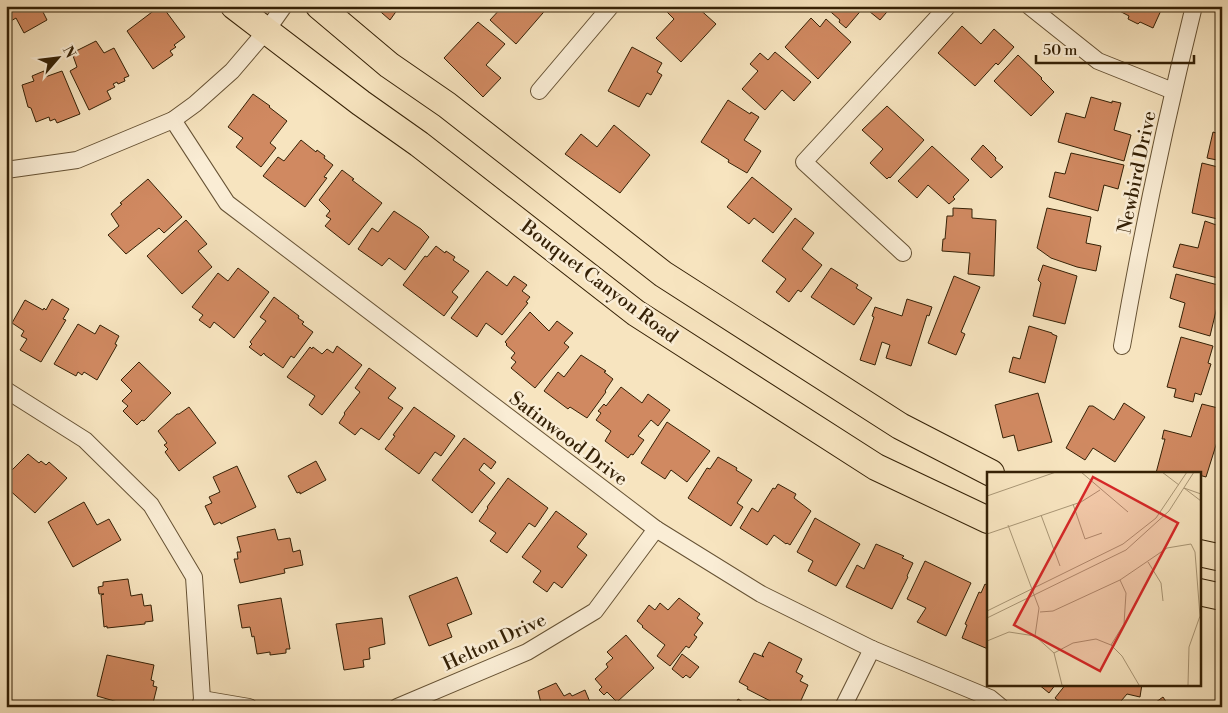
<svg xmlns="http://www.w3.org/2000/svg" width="1228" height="713" viewBox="0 0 1228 713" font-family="'Libre Bodoni',serif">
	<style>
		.building { fill: #d08961; stroke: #352106 }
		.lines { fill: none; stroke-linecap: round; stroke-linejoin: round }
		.minor-casing { stroke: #665234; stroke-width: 18 }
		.primary-casing { stroke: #352106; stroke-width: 28 }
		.minor { stroke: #faedd5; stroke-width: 16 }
		.primary { stroke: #f7e4bf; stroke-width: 26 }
		.labels { text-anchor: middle; stroke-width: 5; stroke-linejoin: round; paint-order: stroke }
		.street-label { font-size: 19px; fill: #352106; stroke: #faedd5 }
		.inset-road { fill: none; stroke: #a99675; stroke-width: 1 }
		.view { fill: #d62828; fill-opacity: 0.15; stroke: #d62828; stroke-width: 2.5 }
		.inset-edge { fill: none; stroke: #352106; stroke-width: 2.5 }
	</style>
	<rect width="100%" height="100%" fill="#f7e4bf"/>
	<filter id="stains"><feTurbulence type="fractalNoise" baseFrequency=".004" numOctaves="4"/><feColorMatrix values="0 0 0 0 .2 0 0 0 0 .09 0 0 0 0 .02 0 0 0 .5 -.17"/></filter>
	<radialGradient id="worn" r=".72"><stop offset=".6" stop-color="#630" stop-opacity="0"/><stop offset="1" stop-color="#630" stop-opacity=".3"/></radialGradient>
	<g class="building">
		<path d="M6,6H40L47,20L24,33L16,18L6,24Z"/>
		<path d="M160,6H162L185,37L174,45L176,47L170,51L173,55L153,69L127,31Z"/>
		<path d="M374,6H400L390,20Z"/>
		<path d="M503,6H549L516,44L490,20Z"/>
		<path d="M661,6H696L716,24L681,62L656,38L674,19Z"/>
		<path d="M824,6H892L880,20L864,7L846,28L839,22L840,20Z"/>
		<path d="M1110,6H1163L1153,28L1140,22L1138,24L1128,19L1129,16Z"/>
		<path d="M811,18L820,27L826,19L851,42L818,79L785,47Z"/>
		<path d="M478,22L505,44L486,65L501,78L483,97L444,58Z"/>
		<path d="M962,26L981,44L994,29L1014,47L998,65L996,63L975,86L938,53Z"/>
		<path d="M96,41L104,53L114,48L129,76L124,78L125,81L118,84L117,82L113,84L115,87L107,91L111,99L89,110L70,71L77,67L72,53Z"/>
		<path d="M632,47L662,63L657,72L662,75L651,95L647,93L639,107L608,91Z"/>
		<path d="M775,52L811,82L794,101L782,90L765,110L742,89L758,71L750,64L760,53L768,60Z"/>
		<path d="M1018,55L1042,78L1041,79L1054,92L1031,116L994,81Z"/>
		<path d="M44,71L45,77L62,71L80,114L57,123L55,119L50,121L49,117L36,122L31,108L28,107L22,85L34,81L32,76Z"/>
		<path d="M253,94L270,106L269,107L287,121L270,143L276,148L261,167L236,147L243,138L228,127Z"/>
		<path d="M1091,97L1112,103V101L1121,103L1114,130L1131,135L1124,161L1058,142L1066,113L1085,118Z"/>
		<path d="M728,100L750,114L751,112L759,117L744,140L761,151L747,173L728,162L729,160L701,142Z"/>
		<path d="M887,106L924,140L890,178L889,177L887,179L870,163L883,149L862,130Z"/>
		<path d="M614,125L650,155L620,193L565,154L581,134L597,147Z"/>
		<path d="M1213,132L1222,135V161L1207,158Z"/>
		<path d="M301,140L316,152L317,150L325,156L324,158L333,165L324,177L327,178L305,207L263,176L278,157L284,161Z"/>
		<path d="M983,145L996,158L995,160L1003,167L991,178L971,159Z"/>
		<path d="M932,146L969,180L953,197L955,199L949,204L928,185L917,198L898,181Z"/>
		<path d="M1071,153L1124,165L1118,189L1104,185L1098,211L1049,197L1055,172L1065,174Z"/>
		<path d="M1202,163L1222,168V220L1192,213Z"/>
		<path d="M342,170L354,179L352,180L382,203L349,245L325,226L331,219L326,216L330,211L319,200Z"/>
		<path d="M752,177L792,209L773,233L754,218L749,224L727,207Z"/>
		<path d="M148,179L182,217L164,233L159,228L126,254L108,235L119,226L111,214L122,204L120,203Z"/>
		<path d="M953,208L972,209V218L996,220L994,276L968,274L970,253L942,251L943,239H945L947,216H953Z"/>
		<path d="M1047,208L1091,217L1086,243L1101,246L1096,271L1077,267L1051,258L1037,248Z"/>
		<path d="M394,211L421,229L429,237L405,270L389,258L382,266L358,249L372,228L378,232Z"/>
		<path d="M795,218L814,233L802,249L822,265L801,292L798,290L789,302L776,292L786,279L762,261Z"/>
		<path d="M186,220L207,244L198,251L212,267L182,294L147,256Z"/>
		<path d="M1205,221L1222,227V279L1173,267L1180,244L1198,248Z"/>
		<path d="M436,246L445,253L446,251L455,257L453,260L469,271L452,292L458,297L444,316L403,285L425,256L427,257Z"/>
		<path d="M1043,265L1077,276L1065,324L1033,316L1041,283L1038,280Z"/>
		<path d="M238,268L269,292L234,338L214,322L210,328L199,320L203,315L192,307L218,273L228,281Z"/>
		<path d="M831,268L858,285L856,288L872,298L854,325L811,297Z"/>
		<path d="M487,271L507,286L514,276L527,285L522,291L530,297L526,302L528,303L502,335L486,323L477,337L451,318Z"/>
		<path d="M1176,274L1222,286L1210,336L1179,327L1185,303L1170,298Z"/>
		<path d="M954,276L980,287L961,332L965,334L956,355L928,343Z"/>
		<path d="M274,297L299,316L298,318L304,322L302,324L313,332L294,358L291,356L283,368L265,355L264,353L261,356L249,347L252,344L250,342L266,321L260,317Z"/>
		<path d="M52,299L69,309L63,319L66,320L41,362L20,350L27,339L21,336L24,331L12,323L25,300L43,310L44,308L46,310Z"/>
		<path d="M907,299L932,307L929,316L927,315L911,366L886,358L890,345L882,342L875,365L860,360L874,317L872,316L875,307L902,316Z"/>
		<path d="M530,312L549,331L557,321L573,333L564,343L569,347L535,388L511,368L516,362L511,358L515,353L506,345L507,344L505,342Z"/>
		<path d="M78,324L95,334L100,325L119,336L115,344L117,345L97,380L84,372L82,375L78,372L76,376L54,364Z"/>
		<path d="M1029,326L1052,333V334L1057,336L1045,383L1009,372L1013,357L1020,359Z"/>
		<path d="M1181,337L1213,346L1208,363L1211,364L1201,395L1195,393L1193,402L1174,397L1176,389L1167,387Z"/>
		<path d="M337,346L362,365L322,415L309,405L315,396L287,377L310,347L312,349L313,347L322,354L327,349L333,353Z"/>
		<path d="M581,355L606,371L604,372L613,379L605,391L606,392L587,418L570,407L568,409L544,391L558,372L564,377Z"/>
		<path d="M139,362L171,393L144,421L142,420L137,425L123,411L128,406L122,401L132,391L121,380Z"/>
		<path d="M369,368L396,388L388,398L403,408L379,440L361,428L355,435L339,423L345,414L344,413L360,392L355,388Z"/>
		<path d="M621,387L642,403L648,394L670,410L658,426L651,420L638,436L644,440L633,455L631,454L628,458L605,441L611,431L596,420L601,413L598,411L604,404L606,406Z"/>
		<path d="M1038,393L1052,442L1018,451L1014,435L1003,438L995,405Z"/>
		<path d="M1124,403L1145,417L1115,462L1093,448L1085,460L1066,448L1089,406H1093L1114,420Z"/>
		<path d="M1202,404L1222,409V426L1206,477L1199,475V473H1156L1165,439H1162L1164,430L1191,437Z"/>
		<path d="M189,407L216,443L179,471L165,452L168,449L164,445L167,443L158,431L177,414H179Z"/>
		<path d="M414,407L455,436L441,456L435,452L419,474L385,449L395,436L393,435Z"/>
		<path d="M667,422L710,451L687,482L671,470L665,479L641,463Z"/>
		<path d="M464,438L496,462L491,469L484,463L479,470L495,483L472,513L432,480Z"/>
		<path d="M28,454L39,463L41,461L46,465L49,462L67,478L35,513L6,487V479L11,473V471Z"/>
		<path d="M718,457L737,468L736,470L752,480L737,503L743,507L731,526L688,498L707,468L710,469Z"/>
		<path d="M316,461L326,480L300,494V492L297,493L288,476Z"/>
		<path d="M237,466L256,507L221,524L220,522L214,525L205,506L212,503L209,497L220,492L213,477Z"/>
		<path d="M508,478L548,508L535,527L529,523L507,553L490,541L496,533L479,521L488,508L487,507Z"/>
		<path d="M778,484L796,494L794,498L811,511L790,545L787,543L786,544L774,535L767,545L740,528L752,508L758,512L773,488L775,489Z"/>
		<path d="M84,502L97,525L109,519L121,540L73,567L48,522Z"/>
		<path d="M556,511L587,534L577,547L587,555L562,588L554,582L547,592L533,582L541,571L522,557Z"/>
		<path d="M815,518L860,544L836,586L808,571L813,561L797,552Z"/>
		<path d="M275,529L278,540L290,538L293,552L300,550L303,565L284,569L285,573L240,583L234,559H238L237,552H241L237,537Z"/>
		<path d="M876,544L904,556L902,558L913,563L907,576L908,577L892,609L846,587L857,565L864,569Z"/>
		<path d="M925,561L971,583L946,636L917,622L926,608L907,599Z"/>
		<path d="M457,577L472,614L447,624L452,637L429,646L409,596Z"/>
		<path d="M128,579L131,596L142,594L144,606L151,605L153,621L145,622V624L107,628V626L104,627L101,595L104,594H99L98,587L103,586V582Z"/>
		<path d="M985,584L988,586V649L962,638L967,625L965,624L979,592L981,593Z"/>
		<path d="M281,598L290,649H286V653L270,655V652L257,654L254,636L252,637L250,627L242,628L238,605Z"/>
		<path d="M679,598L700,614L697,618L703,623L694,635L697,637L689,648L686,646L670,666L657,656L665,645L642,627L643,626L637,621L649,605L655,610L660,603L668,610Z"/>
		<path d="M382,618L385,644L369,648L370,659L363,660L364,667L344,670L336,624Z"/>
		<path d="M626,635L654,668L617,702L607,692L604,695L599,690L602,687L595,679L608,667L606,664L613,658L607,652Z"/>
		<path d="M769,642L802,659L796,672L803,676L800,681L808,685L798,707H782L747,689L748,687L739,682L754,653L764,657L762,655Z"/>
		<path d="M682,654L699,667L690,678L686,675L683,678L672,669Z"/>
		<path d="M107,655L154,665L151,680L154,681L153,686L157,687L152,707H135L97,696Z"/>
		<path d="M556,683L564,696L570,693L572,696L585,690L592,707H542L538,691Z"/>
		<path d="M1038,684H1056L1049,693Z"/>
		<path d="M1066,684H1142L1140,697L1127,694L1116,707H1093L1090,705L1089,707H1066L1055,698Z"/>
		<path d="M1163,697L1167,703L1173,707H1144L1150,702L1152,705Z"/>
		<path d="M738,699L752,707H734Z"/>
		<path d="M517,701L519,707H503Z"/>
		<path d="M892,701L904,707H889Z"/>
	</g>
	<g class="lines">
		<g class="minor-casing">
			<g id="minor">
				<path d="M1029,6L1098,61L1173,91"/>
				<path d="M539,91L611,6"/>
				<path d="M173,120L227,203L656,529L761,594L872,649L990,698L1001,707"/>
				<path d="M6,170L77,160L173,120L195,104L232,71L267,30L284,6"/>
				<path d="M903,253L804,162L948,6"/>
				<path d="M1122,346C1142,232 1166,119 1194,6"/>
				<path d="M6,390L85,440L151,505L194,577L202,699L200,707"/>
				<path d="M202,699L249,707"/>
				<path d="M397,707L527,652L595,611L656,529"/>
				<path d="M843,707L872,649"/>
			</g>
		</g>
		<g class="primary-casing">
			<g id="primary">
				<path d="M234,6L361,103L419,144L636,313L876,467L988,520"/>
				<path d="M319,6L389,65L447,105L663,274L900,426L991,473"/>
				<path d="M1199,553L1222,558"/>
				<path d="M1199,592L1222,597"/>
			</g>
		</g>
		<use href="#minor" class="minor"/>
		<use href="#primary" class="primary"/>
	</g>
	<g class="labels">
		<g class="street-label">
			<text transform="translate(1136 172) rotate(-78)" y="7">Newbird Drive</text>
			<text transform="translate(600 281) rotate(37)" y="7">Bouquet Canyon Road</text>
			<text transform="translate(569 438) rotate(37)" y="7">Satinwood Drive</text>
			<text transform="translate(494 641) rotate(-25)" y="7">Helton Drive</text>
		</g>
	</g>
	<g transform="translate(987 472)">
		<rect width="214" height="214" fill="#f7e4bf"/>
		<path class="inset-road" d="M94,0L141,40M175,0L192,13M197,16L214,29M197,16L214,22M0,24L69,0M86,32L98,67L115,61M54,43L73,94M21,53L52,136L48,164M0,62L94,30L113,18M161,90L174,111L176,129M0,139L136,72L169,46L200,0M53,140L66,139L133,108L180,76L204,72L208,80L213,144L202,175L201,213M0,146L139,78L182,39L207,0M0,169L22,160L48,164L67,181L75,213M124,173L137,152L139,121L133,108M67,181L86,171L109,167L124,173L135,184L152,213"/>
		<path class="view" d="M106,5L191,51L113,199L27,153Z"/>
		<rect width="214" height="214" class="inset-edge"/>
	</g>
	<rect width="1228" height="713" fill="none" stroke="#f7e4bf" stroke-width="25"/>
	<rect x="8" y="8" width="1213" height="698" fill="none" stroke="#352106" stroke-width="2.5"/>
	<rect x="12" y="12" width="1203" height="688" fill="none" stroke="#352106"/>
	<g transform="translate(58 58) rotate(62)" stroke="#faedd5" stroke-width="4" paint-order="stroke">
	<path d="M0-4L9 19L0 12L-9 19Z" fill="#352106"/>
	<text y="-8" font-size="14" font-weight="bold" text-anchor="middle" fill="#352106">N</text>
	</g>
	<path d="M1036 55v8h158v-8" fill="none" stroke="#352106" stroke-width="2.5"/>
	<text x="1043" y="55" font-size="15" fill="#352106" stroke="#faedd5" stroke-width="4" paint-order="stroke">50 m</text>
	<rect width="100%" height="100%" filter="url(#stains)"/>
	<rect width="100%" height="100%" fill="url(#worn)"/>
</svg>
